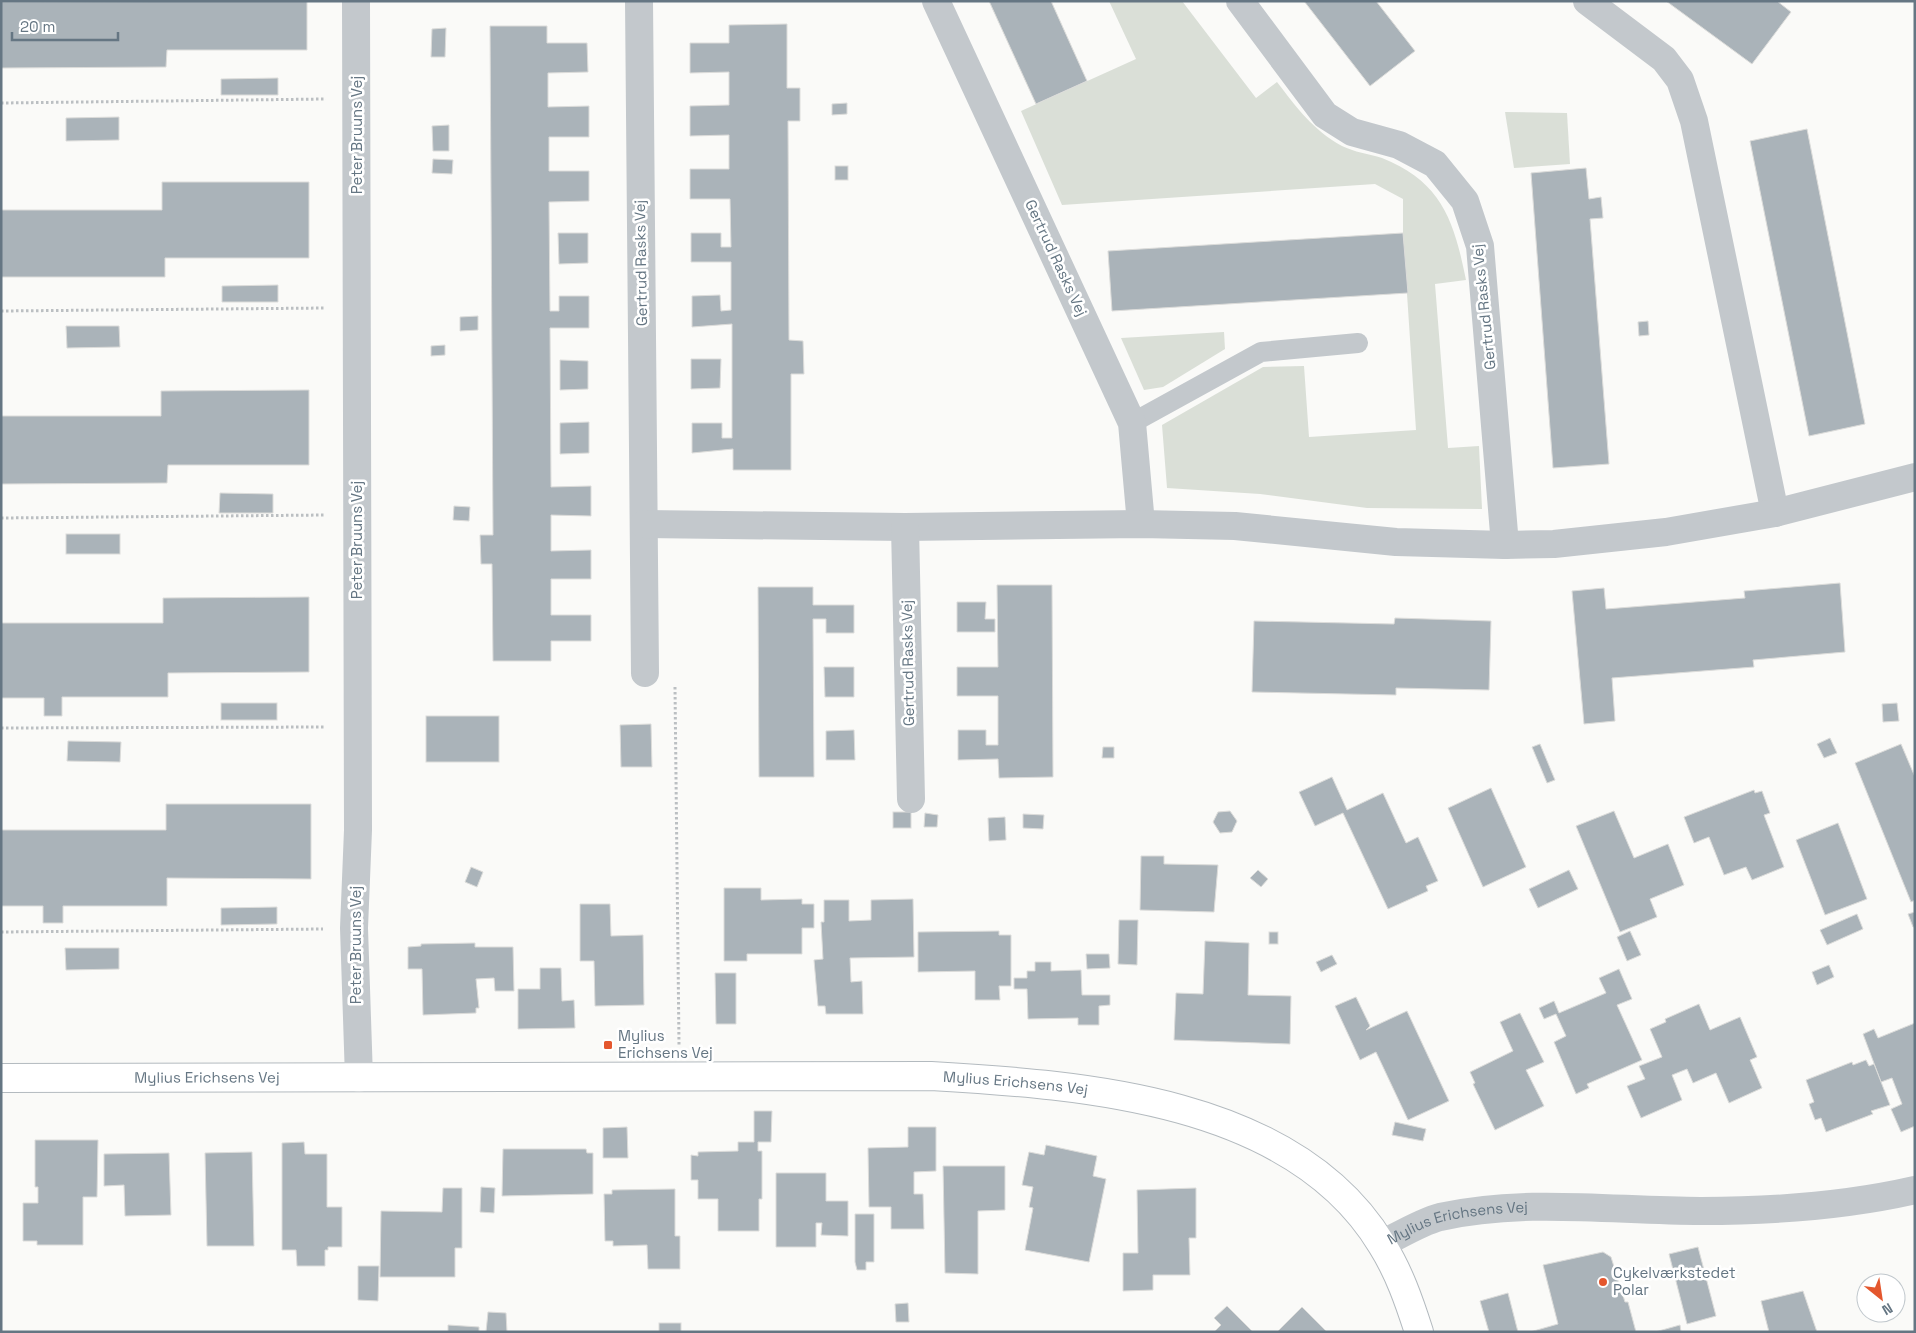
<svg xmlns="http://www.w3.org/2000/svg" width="1916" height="1333" viewBox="0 0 1916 1333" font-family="'Space Grotesk',sans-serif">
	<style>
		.green { fill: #dadfd7 }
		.building { fill: #aab3b9; stroke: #dcdcda }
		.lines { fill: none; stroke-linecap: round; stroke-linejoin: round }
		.secondary-casing { stroke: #b3babf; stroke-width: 30 }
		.path { stroke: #bbbfc2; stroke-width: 3; stroke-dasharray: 2.5 2.5; stroke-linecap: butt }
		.lane { stroke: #c3c8cc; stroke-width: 20 }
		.street { stroke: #c3c8cc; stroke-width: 28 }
		.secondary { stroke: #fff; stroke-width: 28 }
		.poi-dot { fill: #e4572e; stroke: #fff; stroke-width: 2 }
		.labels { text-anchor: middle; stroke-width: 5; stroke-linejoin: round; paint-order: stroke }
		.street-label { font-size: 15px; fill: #657683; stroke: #fff }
		.poi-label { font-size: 15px; fill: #657683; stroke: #fff; text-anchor: start }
	</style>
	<rect width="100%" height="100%" fill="#fafaf8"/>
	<g class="green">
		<path d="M1109,1H1182L1256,98L1277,82C1297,108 1313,130 1342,146C1354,152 1369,154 1382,158C1442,182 1454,221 1466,280L1435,284L1448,448L1479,446L1482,509L1367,508L1260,494L1167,488L1162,425L1263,367L1304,366L1309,437L1416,430L1403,233V199L1375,184L1062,205L1021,111L1136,59Z"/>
		<path d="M1505,112L1567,113L1570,164L1514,168Z"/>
		<path d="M1224,332L1225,349L1163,387L1144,390L1121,338Z"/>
	</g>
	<g class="building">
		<path d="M307,1V50H167L166,67L1,68V2Z"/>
		<path d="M989,1H1051L1087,81L1036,104Z"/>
		<path d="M1304,1H1376L1415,51L1370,86Z"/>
		<path d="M1666,1H1777L1791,12L1752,64Z"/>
		<path d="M787,24V88H800V121H788L789,340L803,341L804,374H791V470H733V449L692,453V423H722V438H732V324L692,327V296L720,295L721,311L731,310V262H691V233H721V247H731L730,199H690V169H729V135L690,136V106L729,105V72L690,73V43H729V25Z"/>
		<path d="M490,26H547V43H587L588,72L548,73V107L589,106V137H549V171H589V201L549,202L550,311H559V296H589V328H550L551,487L591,486V516L551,515V551L591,550V579H551V615H591V641H551V661H493L492,564H481L480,535H493Z"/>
		<path d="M446,28L445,57H431L432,29Z"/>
		<path d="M278,78V95H221V79Z"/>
		<path d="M847,103V114L832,115V104Z"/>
		<path d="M119,117V140L66,141V118Z"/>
		<path d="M449,125V151H433L432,126Z"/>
		<path d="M1807,129L1865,424L1809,436L1750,141Z"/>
		<path d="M433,159L453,160L452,174L432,173Z"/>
		<rect x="835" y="166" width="13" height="14"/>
		<path d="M1586,168L1589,199L1601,197L1603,218L1590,219L1609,464L1553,468L1531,173Z"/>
		<path d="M162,182H309V258H165V277H1V210H162Z"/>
		<path d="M558,233H588V263L559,264Z"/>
		<path d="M1403,233L1408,293L1112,311L1108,251Z"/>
		<path d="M278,285V302H222V286Z"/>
		<path d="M478,316V330L460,331V317Z"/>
		<path d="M1648,321L1649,335L1639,336L1638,322Z"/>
		<path d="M66,326H119L120,347L67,348Z"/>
		<path d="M445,345V355L431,356V346Z"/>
		<path d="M691,359H721L720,388L691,389Z"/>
		<path d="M560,360L588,361V389L560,390Z"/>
		<path d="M309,390V465H168L167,483L1,484V416H161V391Z"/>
		<path d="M589,422V453L560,454V423Z"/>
		<path d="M220,493L273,494V513H219Z"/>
		<path d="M454,506L470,507L469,521L453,520Z"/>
		<rect x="66" y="534" width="54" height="20"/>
		<path d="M1840,583L1845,652L1753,660L1754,667L1612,678L1615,721L1584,724L1572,591L1604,588L1606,609L1745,598L1744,591Z"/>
		<path d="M997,585H1052L1053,777L999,778L998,759L958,760V730H986V745H998V696H957V667H998Z"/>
		<path d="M758,587H813V605H854V633H826V619H813L814,777H759Z"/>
		<path d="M309,597V672L168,673V697H62V716H44V698H1V623H163V598Z"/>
		<path d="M957,602H986L985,619H995V632H957Z"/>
		<path d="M1395,618L1491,621L1489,690L1396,688V695L1252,692L1254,621L1394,624Z"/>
		<path d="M824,667H854V697H825Z"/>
		<rect x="221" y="703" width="56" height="17"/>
		<path d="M1897,703L1899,721L1883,722L1882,704Z"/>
		<rect x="426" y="716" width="73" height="46"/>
		<path d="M651,724L652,767H621L620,725Z"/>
		<path d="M854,730L855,760H826V731Z"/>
		<path d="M1830,738L1837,753L1824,758L1817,744Z"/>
		<path d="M68,741L121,742L120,762L67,761Z"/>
		<path d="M1540,744L1555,780L1547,783L1532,747Z"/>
		<path d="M1901,744L1915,777V900L1911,902L1855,763Z"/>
		<path d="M1103,747H1114V758H1102Z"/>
		<path d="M1332,777L1347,810L1383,793L1406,843L1418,837L1438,881L1426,886L1428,891L1388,909L1343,813L1315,826L1299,792Z"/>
		<path d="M1491,788L1526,867L1483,887L1448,808Z"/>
		<path d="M1754,790L1755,793L1762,791L1770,813L1764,815L1784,867L1752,880L1746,867L1724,875L1709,837L1694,843L1684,817Z"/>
		<path d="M166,804H311V879L167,878V906H63V923H43V906H1V830H166Z"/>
		<path d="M1230,811L1237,821L1232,832L1220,833L1213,822L1218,812Z"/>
		<path d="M1614,811L1634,858L1668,844L1684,885L1650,899L1657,917L1620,932L1576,826Z"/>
		<rect x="893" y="812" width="18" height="16"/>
		<path d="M925,813L938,815L937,827H924Z"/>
		<path d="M1023,814L1044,815L1043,829L1023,828Z"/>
		<path d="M1005,817L1006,840L989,841L988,818Z"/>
		<path d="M1838,823L1867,899L1825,915L1796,840Z"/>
		<path d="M1141,856H1164V864L1218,865L1214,912L1140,910Z"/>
		<path d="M471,867L483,872L477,887L465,882Z"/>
		<path d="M1258,870L1268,879L1261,887L1250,878Z"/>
		<path d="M1569,870L1578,889L1538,908L1529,889Z"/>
		<path d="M724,888H761V900L802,899V904H814V928H802V954H747V961H724Z"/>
		<path d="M913,899L914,957L850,958L851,982L862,981L863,1014H826L825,1006H818L814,960L823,959L821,922H824V900H849V921L871,920V900Z"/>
		<path d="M580,904H610L611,936L643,935L644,1005L595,1006L594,961H580Z"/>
		<path d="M277,907V924L221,925V908Z"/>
		<path d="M1915,912V927H1913L1908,914Z"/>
		<path d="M1857,914L1863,929L1827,945L1820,930Z"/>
		<path d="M1119,920H1138L1137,965L1118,964Z"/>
		<path d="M999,931V935H1011V986H999L1000,1000H975V971L918,972V932Z"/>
		<path d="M1630,931L1641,955L1627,961L1617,937Z"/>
		<rect x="1269" y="932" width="9" height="12"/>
		<path d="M1205,941L1249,943L1248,995L1291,996L1290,1044L1174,1040L1176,993L1203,994Z"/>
		<path d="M475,943V947H513L514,991H495L494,978L476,979L479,1008H476V1013L423,1015L422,969H408V947L421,946V944Z"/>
		<path d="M65,948H119V969L66,970Z"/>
		<path d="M1086,954H1109L1110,968L1087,969Z"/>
		<path d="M1332,955L1337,964L1321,972L1316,962Z"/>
		<path d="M1035,962H1051V971L1081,970L1082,995H1110V1005L1099,1006V1025H1078V1018L1028,1019L1027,989H1014V978H1027V971H1035Z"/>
		<path d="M1829,965L1834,977L1817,985L1812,972Z"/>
		<path d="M540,968H561L562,1001L574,1000L575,1028L518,1029V989H540Z"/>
		<path d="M1619,969L1632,999L1617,1005L1642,1060L1587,1084L1589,1088L1576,1094L1554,1042L1566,1036L1556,1014L1544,1019L1539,1008L1554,1001L1559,1013L1606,993L1599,978Z"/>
		<path d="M715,973H736V1024H716Z"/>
		<path d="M1356,997L1370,1026L1366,1030L1407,1011L1449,1101L1408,1120L1376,1052L1360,1060L1335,1006Z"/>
		<path d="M1699,1004L1710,1030L1740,1017L1757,1057L1750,1060L1762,1088L1729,1103L1716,1073L1693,1083L1687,1069L1672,1075L1682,1100L1641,1118L1627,1086L1645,1079L1639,1066L1662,1057L1650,1029L1666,1022L1665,1019Z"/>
		<path d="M1520,1013L1544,1062L1526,1070L1544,1106L1495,1130L1473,1084L1475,1083L1470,1072L1513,1051L1500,1022Z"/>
		<path d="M1915,1023V1126L1901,1132L1891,1109L1902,1104L1892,1078L1881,1082L1863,1034L1874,1029L1878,1038Z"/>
		<path d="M1866,1060L1869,1066L1874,1064L1890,1105L1871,1111L1873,1114L1826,1132L1821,1118L1815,1120L1809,1104L1814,1102L1806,1080L1852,1062L1853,1065Z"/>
		<path d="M754,1111H772L771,1142H758V1151H762V1199H759V1231H718V1199H698V1180H691V1155L698,1156V1152L738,1151V1142H754Z"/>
		<path d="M1395,1122L1426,1129L1423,1141L1392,1135Z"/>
		<path d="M627,1127L628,1158H603V1128Z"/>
		<path d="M908,1127H936V1171L914,1172V1194H923L924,1229H891V1207H869L868,1148L908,1147Z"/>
		<path d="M35,1140H98L97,1197H83V1245H37V1241H23V1203H38V1187H35Z"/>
		<path d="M304,1142L305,1154H327V1207H342V1247H328V1250H325V1266H297L296,1250H282V1143Z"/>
		<path d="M1046,1145L1097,1156L1093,1176L1106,1179L1089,1262L1025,1250L1033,1208L1029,1207L1033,1187L1022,1185L1029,1152L1044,1155Z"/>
		<path d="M503,1149H586L587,1153H593V1194L502,1196Z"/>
		<path d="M252,1152L254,1246H207L205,1153Z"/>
		<path d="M169,1153L171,1215L125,1216L124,1185L104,1186V1154Z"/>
		<path d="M943,1166H1005V1210L978,1211V1274L945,1273Z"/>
		<path d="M776,1173H826V1201H848V1236L821,1235L822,1223H816V1247H776Z"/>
		<path d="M481,1187L495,1188L494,1213L480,1212Z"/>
		<path d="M443,1188H462V1248H455V1277H380L381,1211L442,1212Z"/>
		<path d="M1196,1188V1238H1189L1190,1275H1153V1290L1123,1291V1253H1138L1137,1190Z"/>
		<path d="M675,1189V1236H680V1269H648L647,1245L613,1246V1241H605L604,1194H612V1190Z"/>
		<path d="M855,1214H874V1262H866V1270H857L855,1262Z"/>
		<path d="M1698,1247L1716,1316L1687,1324L1669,1254Z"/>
		<path d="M1603,1252L1611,1257L1625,1302H1628L1636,1332H1530L1558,1324L1543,1265Z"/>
		<path d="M358,1266H379L378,1301L358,1300Z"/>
		<path d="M1803,1291L1817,1332H1769L1761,1301Z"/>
		<path d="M1508,1293L1518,1332H1489L1480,1301Z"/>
		<path d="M908,1303L909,1322H896L895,1304Z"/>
		<path d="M1227,1306L1253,1332H1214L1221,1325L1214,1318Z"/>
		<path d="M1302,1307L1327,1332H1277Z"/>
		<path d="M488,1312L506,1313L507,1332H486Z"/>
		<rect x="659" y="1323" width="22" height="9"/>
		<path d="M448,1325L479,1327V1332H448Z"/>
		<path d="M1680,1325L1681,1332H1655Z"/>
	</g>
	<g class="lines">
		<g class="secondary-casing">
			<g id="secondary">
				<path id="s2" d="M1,1078L931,1076C1083,1085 1294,1099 1382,1245C1399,1272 1409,1301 1419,1332"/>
			</g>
		</g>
		<g class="path">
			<path d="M1,103L326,99"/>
			<path d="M1,311L326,308"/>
			<path d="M1,518L326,515"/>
			<path d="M675,687L679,1045"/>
			<path d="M1,728L326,727"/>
			<path d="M1,932L323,929"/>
		</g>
		<path class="lane" d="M1132,423L1261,352L1358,343"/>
		<g class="street">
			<path d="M356,1L358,830L354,928L359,1078"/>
			<path d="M639,1L645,673"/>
			<path d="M936,1L1132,423L1141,524"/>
			<path d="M1240,1L1325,115L1352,132L1399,145L1435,164L1465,201L1480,246L1505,545"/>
			<path d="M1587,1L1664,59L1680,80L1694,121L1775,513"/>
			<path d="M644,524L905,527L1141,524L1235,526L1396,542L1505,545L1554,544L1666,532L1775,513L1915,477"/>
			<path d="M905,527L911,799"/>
			<path id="s1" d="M1382,1244C1400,1235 1421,1222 1440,1217C1526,1198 1614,1211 1701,1211C1772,1211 1845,1206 1915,1190"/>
		</g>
		<use href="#secondary" class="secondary"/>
	</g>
	<g class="poi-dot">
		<rect x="603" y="1040" width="10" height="10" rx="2.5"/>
		<circle cx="1603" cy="1282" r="5"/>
	</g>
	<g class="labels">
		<g class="street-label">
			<text transform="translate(357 135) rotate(-90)" y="5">Peter Bruuns Vej</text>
			<text transform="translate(1056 258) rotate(65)" y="5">Gertrud Rasks Vej</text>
			<text transform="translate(641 263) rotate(-91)" y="5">Gertrud Rasks Vej</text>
			<text transform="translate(1484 307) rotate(-96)" y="5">Gertrud Rasks Vej</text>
			<text transform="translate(357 540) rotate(-90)" y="5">Peter Bruuns Vej</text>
			<text transform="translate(908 663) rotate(-91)" y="5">Gertrud Rasks Vej</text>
			<text transform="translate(356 945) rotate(-90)" y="5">Peter Bruuns Vej</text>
			<text dy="5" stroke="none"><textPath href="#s2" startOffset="206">Mylius Erichsens Vej</textPath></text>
			<text dy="5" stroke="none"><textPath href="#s2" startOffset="1015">Mylius Erichsens Vej</textPath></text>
			<text dy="5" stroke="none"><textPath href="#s1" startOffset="80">Mylius Erichsens Vej</textPath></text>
		</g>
		<g class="poi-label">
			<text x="618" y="1041">Mylius<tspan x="618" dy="17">Erichsens Vej</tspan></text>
			<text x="1613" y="1278">Cykelværkstedet<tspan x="1613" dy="17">Polar</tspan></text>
		</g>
	</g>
	<rect width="1916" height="1333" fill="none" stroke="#657683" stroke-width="5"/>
	<g transform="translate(1881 1298) rotate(150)"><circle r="24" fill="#ffffff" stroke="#c1c8cd"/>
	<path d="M0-4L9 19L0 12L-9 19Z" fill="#e4572e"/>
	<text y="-8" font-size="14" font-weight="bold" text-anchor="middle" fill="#657683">N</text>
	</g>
	<path d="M12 32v8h106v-8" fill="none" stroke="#657683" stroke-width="2.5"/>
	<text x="20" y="32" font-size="15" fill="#657683" stroke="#ffffff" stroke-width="4" paint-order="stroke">20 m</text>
</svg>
